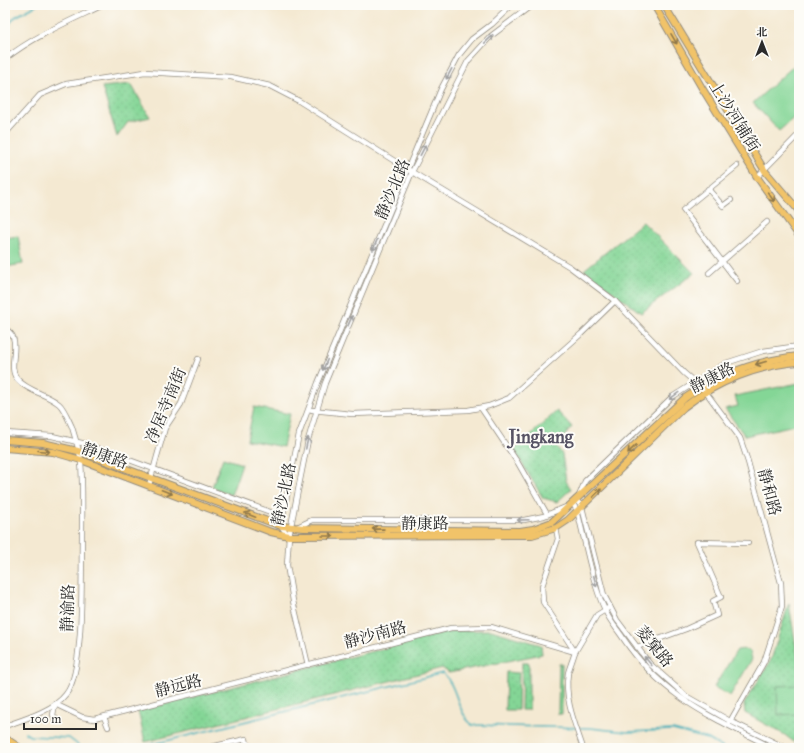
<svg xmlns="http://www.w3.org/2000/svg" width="804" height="753" viewBox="0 0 804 753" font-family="'IM FELL Great Primer','Noto Serif SC',serif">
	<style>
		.green { fill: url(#green-dots); stroke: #588060 }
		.pitch { fill: #84d696; stroke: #588060 }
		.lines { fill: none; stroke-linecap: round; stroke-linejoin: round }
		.stream { stroke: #3fafba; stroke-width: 1.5 }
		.minor-casing { stroke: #908a7e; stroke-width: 6 }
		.major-casing { stroke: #908a7e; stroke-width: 8 }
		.minor { stroke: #fff; stroke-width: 4.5 }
		.major { stroke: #f1c369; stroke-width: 6 }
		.oneway { stroke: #a0a0a0 }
		.oneway2 { stroke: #8e774a }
		.labels { text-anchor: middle; stroke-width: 4; stroke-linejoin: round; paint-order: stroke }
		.street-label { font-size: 16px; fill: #2b2b2b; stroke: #fdfcf7 }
		.quarter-label { font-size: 18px; font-weight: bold; fill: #575364; stroke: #fdfcf7 }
	</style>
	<defs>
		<pattern id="green-dots" width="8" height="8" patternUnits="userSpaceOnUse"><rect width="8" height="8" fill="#84d696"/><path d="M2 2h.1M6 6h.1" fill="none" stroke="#72b881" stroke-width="1.8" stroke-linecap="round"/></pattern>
	</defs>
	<rect width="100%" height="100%" fill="#fdfcf7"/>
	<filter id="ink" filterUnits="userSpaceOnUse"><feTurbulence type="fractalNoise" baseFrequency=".025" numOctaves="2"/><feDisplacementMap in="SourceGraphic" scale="8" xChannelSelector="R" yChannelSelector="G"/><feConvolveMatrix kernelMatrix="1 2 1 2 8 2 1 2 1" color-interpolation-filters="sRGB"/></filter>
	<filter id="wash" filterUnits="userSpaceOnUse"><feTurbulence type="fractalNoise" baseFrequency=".012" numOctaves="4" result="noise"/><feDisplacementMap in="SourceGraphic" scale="16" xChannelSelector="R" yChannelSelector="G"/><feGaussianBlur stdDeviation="0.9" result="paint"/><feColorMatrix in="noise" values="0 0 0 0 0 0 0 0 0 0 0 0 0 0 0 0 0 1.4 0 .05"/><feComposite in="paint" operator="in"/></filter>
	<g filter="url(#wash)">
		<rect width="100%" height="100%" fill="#f4e9d2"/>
		<g class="green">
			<path d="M131,84L150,117L128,122L117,137L102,87Z"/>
			<path d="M643,222L694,273L641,313L584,270Z"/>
			<path d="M557,411L572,427L556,446L562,454L566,481L571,489L557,502L543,498L514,450Z"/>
			<path d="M789,603L799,666V746L785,735L745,713L744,704L771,660Z"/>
			<path d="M491,630L541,645L542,654L449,673L442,668L145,742L138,711L452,631Z"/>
			<path d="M522,663H529V710H521Z"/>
			<path d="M559,664H562V714H558Z"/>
			<path d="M506,672L519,673L518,710H505Z"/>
		</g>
		<g class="pitch">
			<path d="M799,61V113L779,131L753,103Z"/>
			<path d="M18,236L23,264L5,267V238Z"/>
			<path d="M799,383V424L745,436L725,409L738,406L735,396Z"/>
			<path d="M254,407L290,414L283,447L247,440Z"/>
			<path d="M223,458L242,464L231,495L212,487Z"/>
			<path d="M745,649L750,651L752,659L730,696L714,687L737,650Z"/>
			<path d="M799,685V714L778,715L777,686Z"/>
		</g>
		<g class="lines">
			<g class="stream">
				<path d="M5,29L15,17L37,5"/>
				<path d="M25,733L30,736L69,738L82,748"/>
				<path d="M137,748L443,673C458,688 456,710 472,725L590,728L627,732L673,730L708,739L723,748"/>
			</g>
		</g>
	</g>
	<g filter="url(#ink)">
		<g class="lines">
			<g class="minor-casing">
				<g id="minor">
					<path d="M5,59C34,36 70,21 103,5"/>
					<path d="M5,134L40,95L66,84L145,72L231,77L270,86L299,101L412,172L570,267L615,301L684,373L705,391L740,438L748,462L781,583L782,606L764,662L728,725"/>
					<path d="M737,166L683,210L737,281"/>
					<path d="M757,177L799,134"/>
					<path d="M708,189L723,206L731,200"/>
					<path d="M709,273L767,222"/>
					<path d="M5,328C7,330 12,334 13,337C18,350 8,367 17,379C27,391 47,394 59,404C64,408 69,421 72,427C74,434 81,456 81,462C83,487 82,513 82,538C81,571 85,671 66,694C53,711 25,719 5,726"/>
					<path d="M481,408L518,463L547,514"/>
					<path d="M312,410L352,414L468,410L489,406L509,398L581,334L615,301"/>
					<path d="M5,433L52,436L86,444L273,513L281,526"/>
					<path d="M149,485L165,428L181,404L198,359"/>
					<path d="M579,496L585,481L672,397L726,363L763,351L799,346"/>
					<path d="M577,501L582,507L604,595L617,620L650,664L686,696L730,721L786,748"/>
					<path d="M297,527L312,520H524L544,516L573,504L577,510C585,540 592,583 605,610C609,620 617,629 623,638C663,698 712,717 773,748"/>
					<path d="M556,528L558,539L542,586L543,602L575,652C573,659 570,666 568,673C564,699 575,724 583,748"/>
					<path d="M289,536L281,526L299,434L318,383L441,89L459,55L472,39L492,24L512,5"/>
					<path d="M637,647L686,629L717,615L713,601L721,597L697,542L748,543"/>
					<path d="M308,665L293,601L287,565L289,536L308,440L325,383L412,172L468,61L491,36L532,5"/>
					<path d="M104,717L108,727"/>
					<path d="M55,718L53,715L55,704L82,717L94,719L451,628L491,627L575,652L597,615L610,607"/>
					<path d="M206,748L246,739L248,748"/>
				</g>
			</g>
			<g class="major-casing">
				<g id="major">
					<path d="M654,5L702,88L757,177L799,236"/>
					<path d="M664,5L765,171L799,211"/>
					<path d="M5,440L43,443L78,451L281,526L304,528L520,531L533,529L552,522L685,398C719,374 758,360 799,356"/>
					<path d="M5,448L53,452L81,460L271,532L289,536L532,535L556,528L568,520L684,407C716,382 758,365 799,362"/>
					<path d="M5,738L20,748"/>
				</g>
			</g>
			<use href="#minor" class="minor"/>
			<use href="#major" class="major"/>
		</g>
		<defs><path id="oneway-shaft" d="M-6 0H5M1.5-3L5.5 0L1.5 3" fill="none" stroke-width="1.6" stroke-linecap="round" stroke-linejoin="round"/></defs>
		<g class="oneway">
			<use href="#oneway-shaft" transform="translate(489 39) rotate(-44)"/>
			<use href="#oneway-shaft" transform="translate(449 74) rotate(118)"/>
			<use href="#oneway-shaft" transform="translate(423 150) rotate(-63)"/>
			<use href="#oneway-shaft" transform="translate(375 245) rotate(113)"/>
			<use href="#oneway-shaft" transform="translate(350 321) rotate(-67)"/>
			<use href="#oneway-shaft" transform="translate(325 365) rotate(113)"/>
			<use href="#oneway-shaft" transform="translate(674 396) rotate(144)"/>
			<use href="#oneway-shaft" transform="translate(307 443) rotate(-78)"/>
			<use href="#oneway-shaft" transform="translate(523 520) rotate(178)"/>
			<use href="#oneway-shaft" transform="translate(595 581) rotate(76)"/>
			<use href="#oneway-shaft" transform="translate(648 661) rotate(-130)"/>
		</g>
		<g class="oneway2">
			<use href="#oneway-shaft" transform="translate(674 39) rotate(60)"/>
			<use href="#oneway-shaft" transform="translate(771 197) rotate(55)"/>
			<use href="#oneway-shaft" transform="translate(761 363) rotate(164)"/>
			<use href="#oneway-shaft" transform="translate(632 449) rotate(136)"/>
			<use href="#oneway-shaft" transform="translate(44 451) rotate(5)"/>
			<use href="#oneway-shaft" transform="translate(167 492) rotate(21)"/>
			<use href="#oneway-shaft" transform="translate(597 493) rotate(-44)"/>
			<use href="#oneway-shaft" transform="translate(250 515) rotate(-159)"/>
			<use href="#oneway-shaft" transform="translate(378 529) rotate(-179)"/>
			<use href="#oneway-shaft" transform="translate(328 536)"/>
		</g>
	</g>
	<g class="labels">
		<g class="street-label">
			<text transform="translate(735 116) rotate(58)" y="6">上沙河铺街</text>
			<text transform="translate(392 189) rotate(-67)" y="6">静沙北路</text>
			<text transform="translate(712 377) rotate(-27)" y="6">静康路</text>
			<text transform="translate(165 405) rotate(-67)" y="6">净居寺南街</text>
			<text transform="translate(105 455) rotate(20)" y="6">静康路</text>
			<text transform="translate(770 492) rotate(75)" y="6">静和路</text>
			<text transform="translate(283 494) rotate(-78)" y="6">静沙北路</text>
			<text x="425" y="529">静康路</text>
			<text transform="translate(67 608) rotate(-88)" y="6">静渝路</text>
			<text transform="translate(375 634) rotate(-15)" y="6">静沙南路</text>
			<text transform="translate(655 646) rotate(50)" y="6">菱窠路</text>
			<text transform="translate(178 685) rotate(-14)" y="6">静远路</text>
		</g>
		<g class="quarter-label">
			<text x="541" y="443">Jingkang</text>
		</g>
	</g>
	<rect width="804" height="753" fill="none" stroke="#fdfcf7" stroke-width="20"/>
	<g transform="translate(762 42)" stroke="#fdfcf7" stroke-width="3" paint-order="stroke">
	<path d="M0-3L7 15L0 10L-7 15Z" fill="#2b2b2b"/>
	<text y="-6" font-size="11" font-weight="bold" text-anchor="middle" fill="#2b2b2b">北</text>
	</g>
	<path d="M24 723v6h72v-6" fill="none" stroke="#2b2b2b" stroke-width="2"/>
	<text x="30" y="723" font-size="12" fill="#2b2b2b" stroke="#fdfcf7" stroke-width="3" paint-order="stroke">100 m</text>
</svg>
